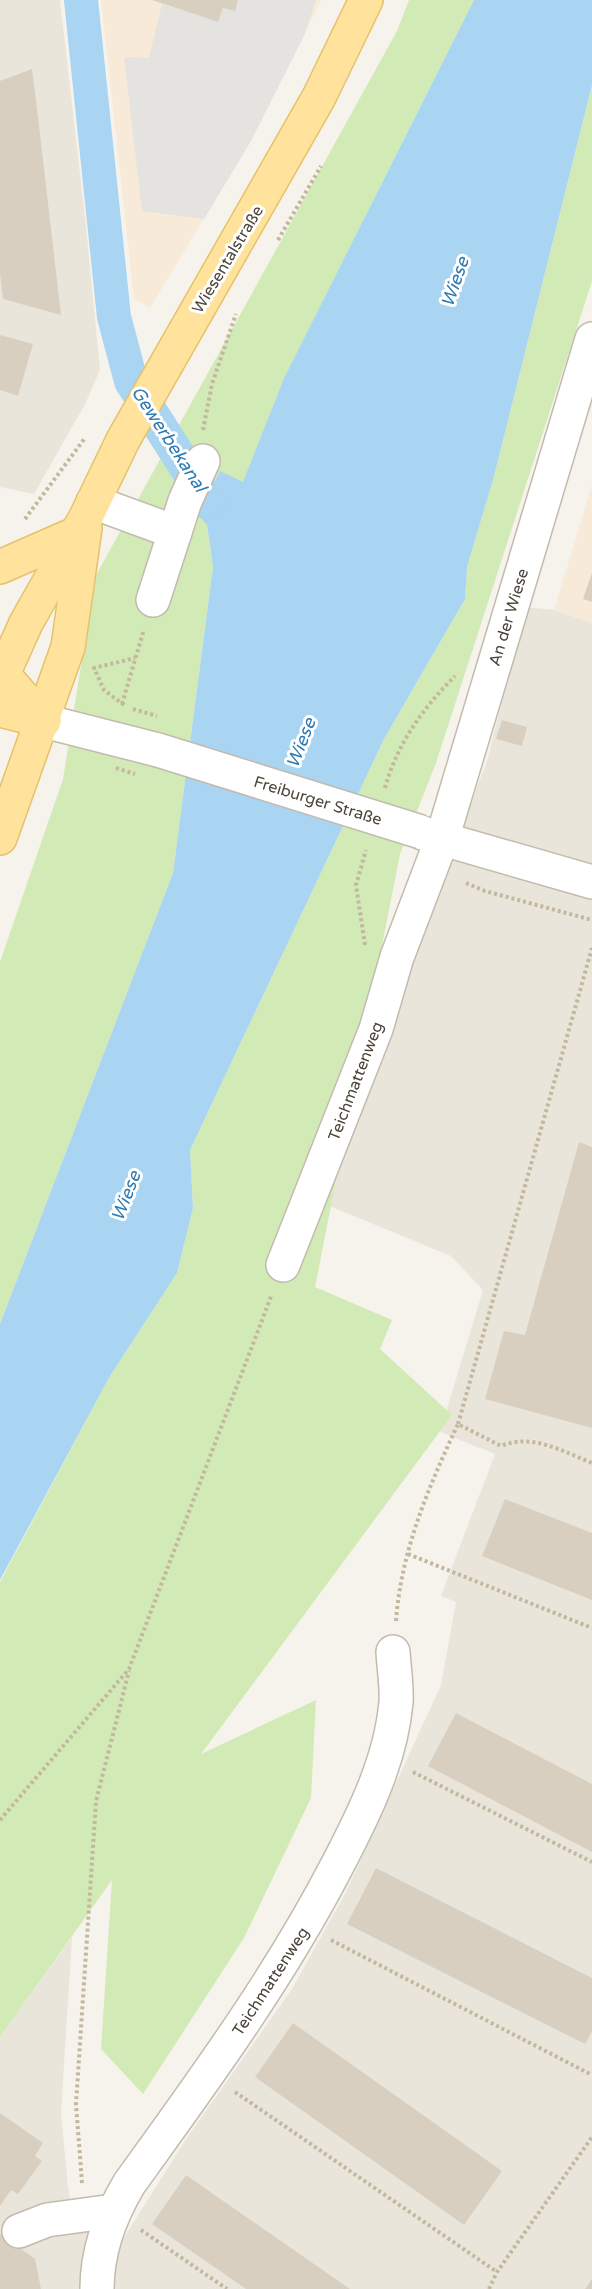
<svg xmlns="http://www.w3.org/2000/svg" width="592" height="2289" viewBox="0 0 592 2289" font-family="'Varela Round',sans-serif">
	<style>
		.residential { fill: #eae5da }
		.commercial { fill: #f7ead8 }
		.green { fill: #d2eab5 }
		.parking { fill: #e5e3e0 }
		.water { fill: #a9d4f2 }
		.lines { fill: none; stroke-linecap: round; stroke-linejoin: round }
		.canal { stroke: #a9d4f2; stroke-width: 34 }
		.building { fill: #d8cfc1 }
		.minor-casing { stroke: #c2bbae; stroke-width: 36 }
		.major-casing { stroke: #e6c16a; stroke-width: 36 }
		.path { stroke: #c4b79f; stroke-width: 4; stroke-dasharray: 3 3; stroke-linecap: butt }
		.minor { stroke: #fff; stroke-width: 33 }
		.major { stroke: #ffe39c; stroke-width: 33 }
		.minor-bridge-casing { stroke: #c2bbae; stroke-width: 36; stroke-linecap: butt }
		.path-bridge { stroke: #c4b79f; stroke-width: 4; stroke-dasharray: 3 3; stroke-linecap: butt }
		.minor-bridge { stroke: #fff; stroke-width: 33 }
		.labels { text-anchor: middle; stroke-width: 6; stroke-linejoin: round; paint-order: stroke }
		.street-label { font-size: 16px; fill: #4b4439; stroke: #fff }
		.water-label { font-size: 18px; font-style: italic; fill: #2e7ab2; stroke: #fff }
	</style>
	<rect width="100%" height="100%" fill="#f6f3ec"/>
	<g class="residential">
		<path d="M0,0H60L86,226L100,370L85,404L34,494L0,487Z"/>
		<path d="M525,607L554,610L592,623V2289H0V2037L72,1937L61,2113L68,2187L75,2227L120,2244L186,2139L292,1989L346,1892L441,1685L456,1602L441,1596L495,1454L440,1432L483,1290L451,1256L322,1203L488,758Z"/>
	</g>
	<g class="commercial">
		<path d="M101,0H321L251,141L150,308L134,299Z"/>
		<path d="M592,485V623L554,610Z"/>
	</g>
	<g class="green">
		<path d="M409,0H474L284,378L243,483L207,525L213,567L173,873L0,1324V962L63,779L95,577L397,31Z"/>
		<path d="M592,85V281L436,763L400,854L315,1287L392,1320L380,1349L452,1415L201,1754L316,1700L311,1798L244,1938L143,2094L101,2049L112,1880L0,2037V1582L110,1376L177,1273L193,1208L190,1150L384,739L465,599L467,567L493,480Z"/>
	</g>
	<path class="parking" d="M238,0H316L305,34L251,141L204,219L142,211L124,57L149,58L162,4L218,22L223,8L235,11Z"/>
	<path class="water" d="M474,0H592V85L493,480L467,567L465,599L384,739L190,1150L193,1208L177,1273L110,1376L0,1580V1324L173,873L213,567L207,525L198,515L220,471L243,482L284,378Z"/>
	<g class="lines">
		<path class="canal" d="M81,0L114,317L131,381L208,502"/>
	</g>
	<g class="building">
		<path d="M152,0H238L235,11L223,8L218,22Z"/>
		<path d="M32,69L38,117L61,315L3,299L0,273V81Z"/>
		<path d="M0,335L33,344L18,396L0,390Z"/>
		<path d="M592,573V602L583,599Z"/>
		<path d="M502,720L527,727L522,746L496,739Z"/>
		<path d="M579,1142L592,1147V1428L485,1399L504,1331L525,1335Z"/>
		<path d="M505,1499L592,1533V1600L482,1556Z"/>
		<path d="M456,1713L592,1784V1852L428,1766Z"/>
		<path d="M376,1868L592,1978V2031L585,2044L347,1924Z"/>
		<path d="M293,2023L502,2171L464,2225L255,2077Z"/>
		<path d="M0,2113L43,2143L35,2156L42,2161L18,2194L11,2190L0,2206Z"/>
		<path d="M186,2175L350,2289H246L152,2224Z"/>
		<path d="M0,2234L35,2259L41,2289H0Z"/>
		<path d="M592,2279V2289H585Z"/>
	</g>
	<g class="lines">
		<g class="minor-casing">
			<g id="minor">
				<path d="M93,502L175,532"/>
				<path d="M153,600L185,501L203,461"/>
				<path d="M44,721L158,750"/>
				<path d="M422,833L592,882"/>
				<path d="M283,1265L376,1029L397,957L442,839L592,339"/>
				<path d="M19,2231L47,2220L113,2211"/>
				<path d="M97,2289C97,2251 110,2216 129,2184C204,2080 279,1978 338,1864C364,1814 391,1760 396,1702C397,1686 394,1669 393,1652"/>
			</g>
		</g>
		<g class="major-casing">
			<g id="major">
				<path d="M0,567L75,534"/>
				<path d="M0,671L44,721"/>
				<path d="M0,681L26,623L86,517L123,440L319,97L366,0"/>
				<path d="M0,710L44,721"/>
				<path d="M0,838L68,647L85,528"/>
			</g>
		</g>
		<g class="path">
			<path d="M278,240L321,166"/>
			<path d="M203,430L212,384L236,314"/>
			<path d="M25,519L85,438"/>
			<path d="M122,704L144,629"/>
			<path d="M124,705L104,690L94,668L135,658"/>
			<path d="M385,788C397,744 423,708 455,676"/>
			<path d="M466,883L485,891L592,920"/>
			<path d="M365,945L356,885L366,850"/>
			<path d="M458,1424L592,948"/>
			<path d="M408,1554L592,1628"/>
			<path d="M396,1621C401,1551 429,1486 458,1424L501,1446C532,1433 562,1451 592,1463"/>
			<path d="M413,1772L592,1862"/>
			<path d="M0,1820L129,1669L272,1294"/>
			<path d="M331,1940L592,2075"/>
			<path d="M235,2092L497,2272"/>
			<path d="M82,2183L76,2104L96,1801L129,1671"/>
			<path d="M141,2230L227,2289"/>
			<path d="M489,2289L497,2272L592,2137"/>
		</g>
		<use href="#minor" class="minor"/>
		<use href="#major" class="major"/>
		<g class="minor-bridge-casing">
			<path id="minor-bridge" d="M158,750L421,832"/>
		</g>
		<g class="path-bridge">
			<path d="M133,709L157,716"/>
			<path d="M116,768L135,774"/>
		</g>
		<use href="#minor-bridge" class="minor-bridge"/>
	</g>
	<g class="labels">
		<g class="street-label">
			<text transform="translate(227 259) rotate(-59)" y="6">Wiesentalstraße</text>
			<text transform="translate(508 617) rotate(-73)" y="6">An der Wiese</text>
			<text transform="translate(318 800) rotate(17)" y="6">Freiburger Straße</text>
			<text transform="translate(355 1081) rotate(-69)" y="6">Teichmattenweg</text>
			<text transform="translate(270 1981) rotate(-57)" y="6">Teichmattenweg</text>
		</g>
		<g class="water-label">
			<text transform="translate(455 282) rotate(-71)" y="6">Wiese</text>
			<text transform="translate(169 439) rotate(57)" y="6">Gewerbekanal</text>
			<text transform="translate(301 743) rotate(-69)" y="6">Wiese</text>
			<text transform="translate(126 1196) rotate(-69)" y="6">Wiese</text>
		</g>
	</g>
</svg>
